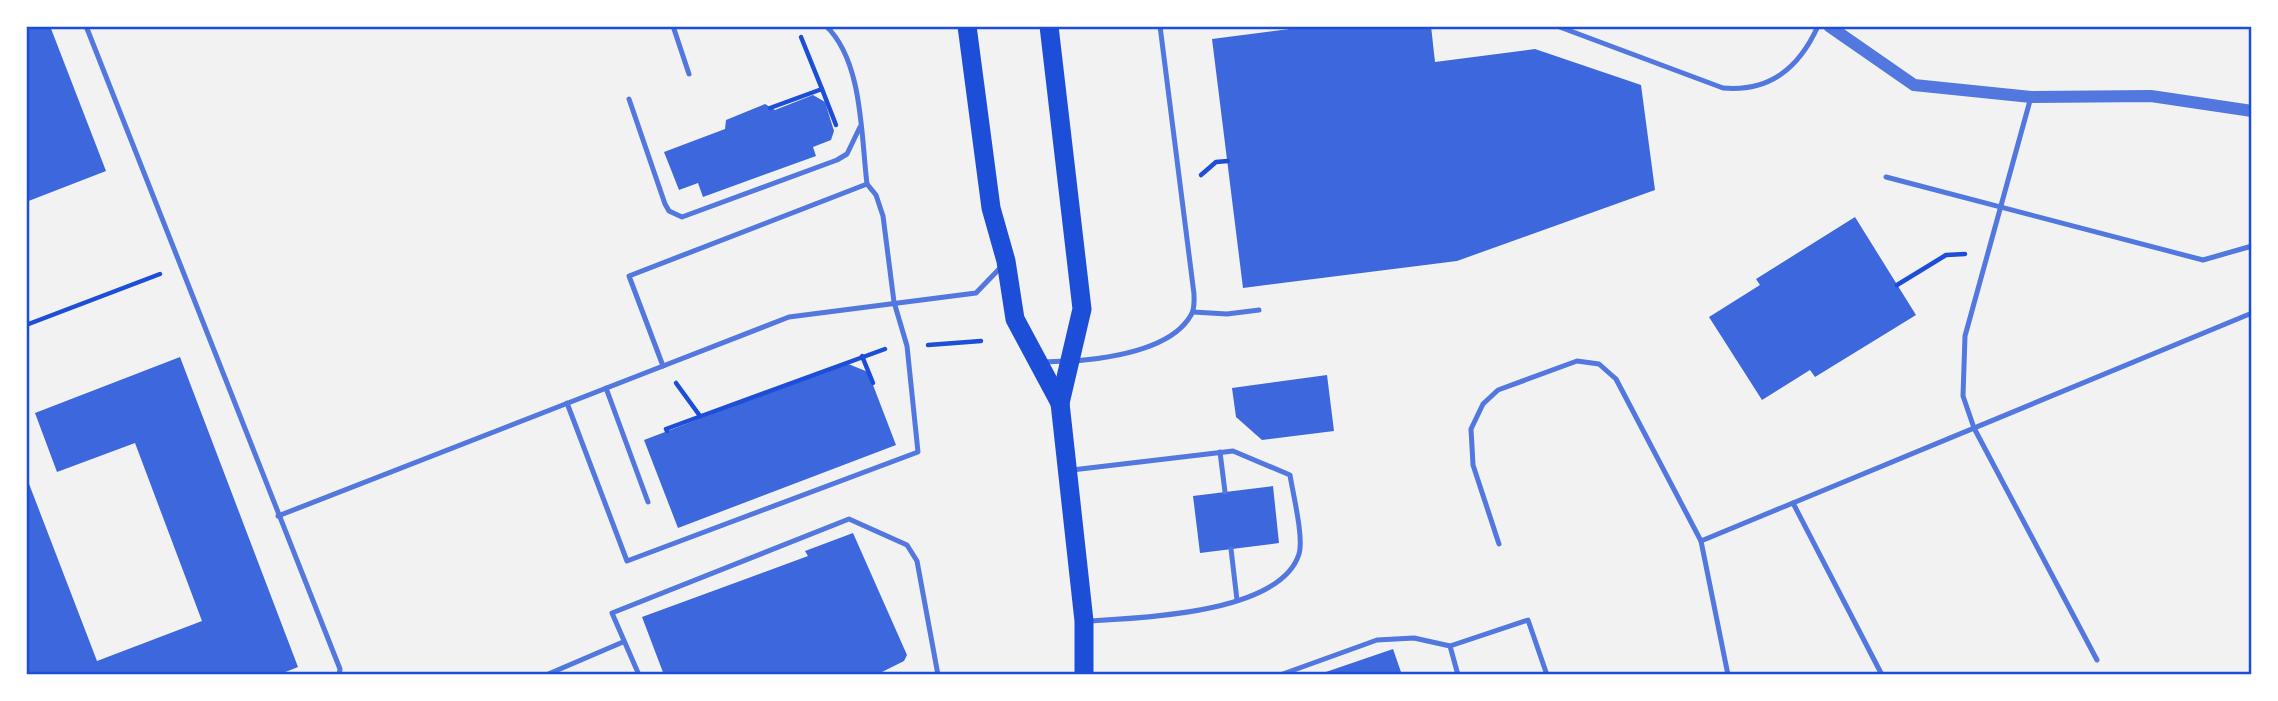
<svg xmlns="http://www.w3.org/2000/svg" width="2278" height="701" viewBox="0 0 2278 701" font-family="'Open Sans',sans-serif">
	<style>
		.building { fill: #3d67dc }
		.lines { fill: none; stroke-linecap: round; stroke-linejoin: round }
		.path { stroke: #1d4ed8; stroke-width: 4.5 }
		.service { stroke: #5277de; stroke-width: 5 }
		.tertiary { stroke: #5277de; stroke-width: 12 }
		.trunk { stroke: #1d4ed8; stroke-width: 19 }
		.neatline { fill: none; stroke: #1d4ed8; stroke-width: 2.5 }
	</style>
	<rect width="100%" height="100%" fill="#f2f2f2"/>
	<g class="building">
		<path d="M26,26H50L106,171L26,202Z"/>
		<path d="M1313,26H1431L1435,62L1535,49L1641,85L1655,190L1457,261L1243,288L1212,39Z"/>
		<path d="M813,95L825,102L834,131L831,140L813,147L816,156L703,197L698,183L679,190L664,152L725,129L726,120L765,104L775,110Z"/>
		<path d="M1855,217L1916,315L1815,377L1810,370L1762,400L1709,317L1760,285L1756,279Z"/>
		<path d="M180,357L298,667L278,675H26V476L97,661L202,621L135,443L57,472L35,413Z"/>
		<path d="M846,363L868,372L896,445L678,528L644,440Z"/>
		<path d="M1327,375L1334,431L1262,440L1236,417L1232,388Z"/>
		<path d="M1273,486L1279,543L1200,553L1193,496Z"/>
		<path d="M853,533L907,655L904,661L876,675H664L642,617L808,556L805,551Z"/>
		<path d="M1393,649L1402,675H1320V674Z"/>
	</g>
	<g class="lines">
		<g class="path">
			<path d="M801,37L822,89"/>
			<path d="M770,108L822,89L836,125"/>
			<path d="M1201,175L1216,162L1228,161"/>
			<path d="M1897,285L1946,255L1965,254"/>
			<path d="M26,325L160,274"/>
			<path d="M928,345L981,341"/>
			<path d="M862,356L873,383"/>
			<path d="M676,383L700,416"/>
			<path d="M667,431L666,429L885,349"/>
		</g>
		<g class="service">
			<path d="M86,26L340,669L339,675"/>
			<path d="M673,26L689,74"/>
			<path d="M1557,26L1723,88C1770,92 1799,68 1818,26"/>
			<path d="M2031,97L1965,336L1963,396L1974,428L2097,660"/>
			<path d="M629,99L665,204L669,211L682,217L837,160L847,154L860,127"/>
			<path d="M1886,177L2203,260L2252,246"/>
			<path d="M1193,312L1227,314L1259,310"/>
			<path d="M1075,361C1110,358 1172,349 1191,315C1195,309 1194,301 1194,294L1160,26"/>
			<path d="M1044,362L1066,361"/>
			<path d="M663,366L789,317L976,293L1002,266"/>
			<path d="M606,388L648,502"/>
			<path d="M567,403L627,561L918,452L907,346L894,302L883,216L876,195L867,184C861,136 863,61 826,26"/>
			<path d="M1220,452L1225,492"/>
			<path d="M1072,470L1233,451L1290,475C1293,494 1304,538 1299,554C1280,614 1140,618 1088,621"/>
			<path d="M1793,503L1882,675"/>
			<path d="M278,516L663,366L629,276L867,184"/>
			<path d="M1701,541L1728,675"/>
			<path d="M1499,544L1473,465L1471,429L1483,404L1498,390L1577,361L1599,364L1616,379L1701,541L2252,313"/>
			<path d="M1231,549L1237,600"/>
			<path d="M1450,646L1458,675"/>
			<path d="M546,675L623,642"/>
			<path d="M639,675L612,613L849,519L907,545L917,561L938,675"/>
			<path d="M1280,675L1377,640L1414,638L1450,646L1528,620L1547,675"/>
		</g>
		<path class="tertiary" d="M1829,26L1914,85L2031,97L2151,96L2252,111"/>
		<g class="trunk">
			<path d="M967,26L991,208L1006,261L1015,319L1060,403"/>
			<path d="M1049,26L1082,309L1060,403L1084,621V675"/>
		</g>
	</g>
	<rect width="2278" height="701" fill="none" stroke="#ffffff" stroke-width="56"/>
	<rect x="28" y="28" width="2222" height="645" class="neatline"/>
</svg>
